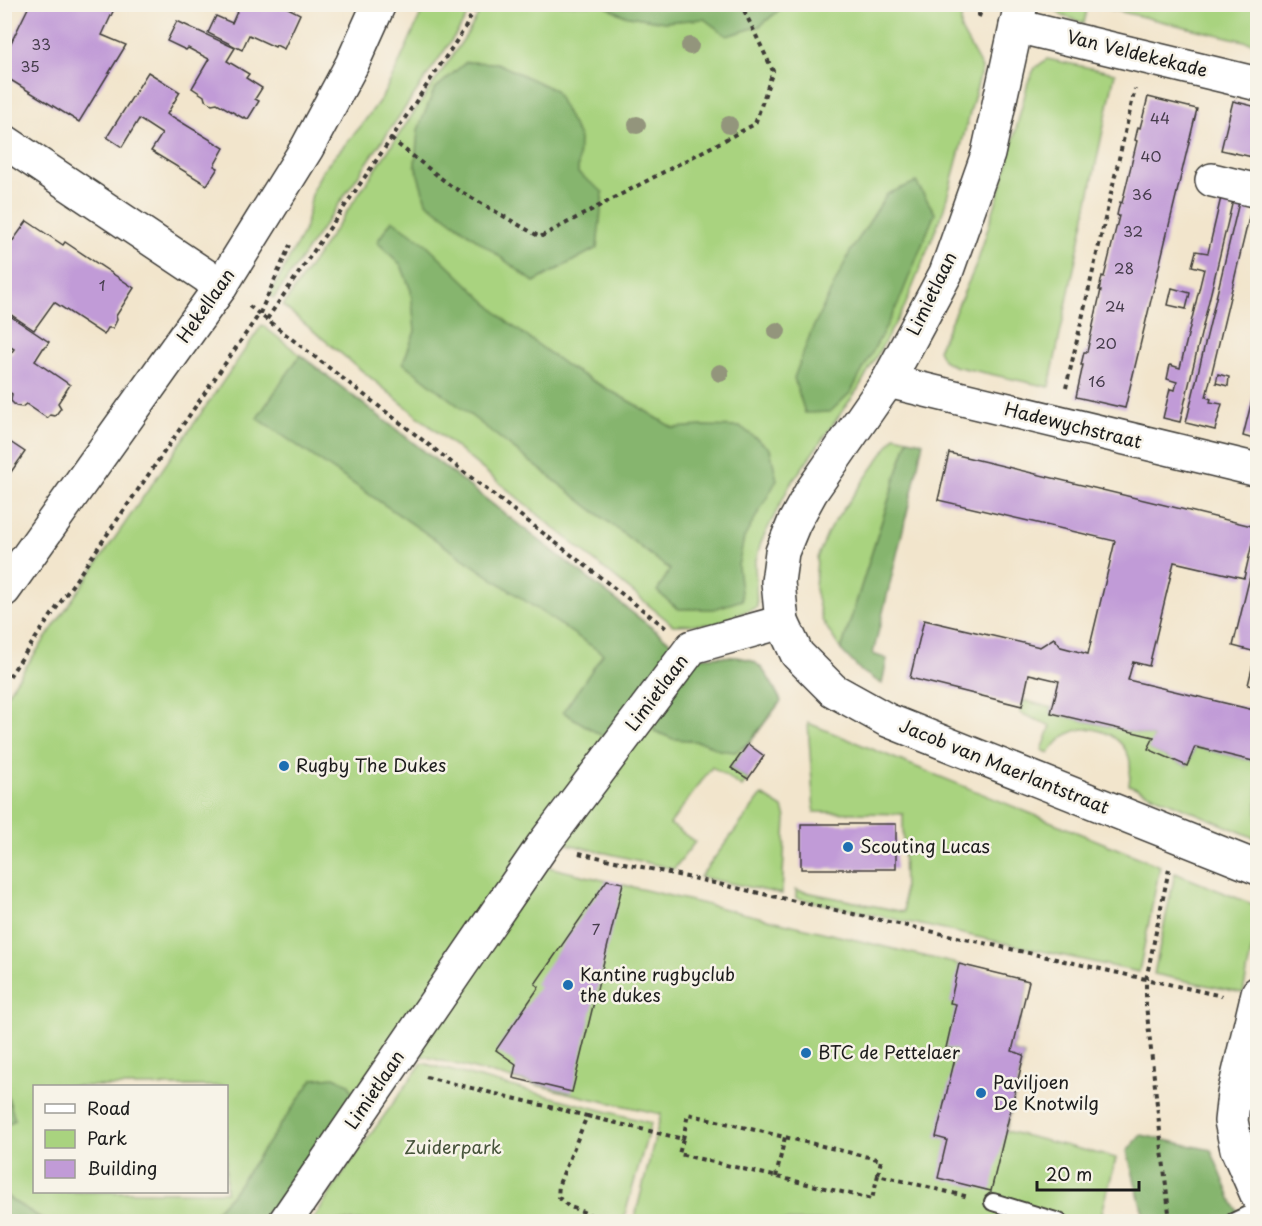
<svg xmlns="http://www.w3.org/2000/svg" width="1262" height="1226" viewBox="0 0 1262 1226" font-family="'Playpen Sans',sans-serif">
	<style>
		.green { fill: #a9d37f; stroke: #62784e; stroke-width: 1.5; fill-rule: evenodd }
		.forest { fill: #86b56e; stroke: #516845; stroke-width: 1.5 }
		.building { fill: #c19bd7 }
		.lines { fill: none; stroke-linecap: round; stroke-linejoin: round }
		.lane-casing { stroke: #3c3a36; stroke-width: 20 }
		.street-casing { stroke: #3c3a36; stroke-width: 36 }
		.secondary-casing { stroke: #3c3a36; stroke-width: 36 }
		.path { stroke: #3c3a36; stroke-width: 4; stroke-dasharray: 4.5 4.5; stroke-linecap: butt }
		.lane { stroke: #fff; stroke-width: 16 }
		.street { stroke: #fff; stroke-width: 33 }
		.secondary { stroke: #fff; stroke-width: 33 }
		.tree { fill: #93957c }
		.poi-dot { fill: #1f6fb2; stroke: #f7f3e8; stroke-width: 2 }
		.labels { text-anchor: middle; stroke-width: 5; stroke-linejoin: round; paint-order: stroke }
		.number-label { font-size: 15px; fill: #453c4b }
		.street-label { font-size: 18px; fill: #1c1c1c; stroke: #f7f3e8 }
		.poi-label { font-size: 18px; fill: #1c1c1c; stroke: #f7f3e8; text-anchor: start }
		.park-label { font-size: 18px; fill: #46533a; stroke: #f7f3e8 }
	</style>
	<rect width="100%" height="100%" fill="#f7f3e8"/>
	<filter id="ink" filterUnits="userSpaceOnUse"><feTurbulence type="fractalNoise" baseFrequency=".0167" numOctaves="2"/><feDisplacementMap in="SourceGraphic" scale="12" xChannelSelector="R" yChannelSelector="G"/><feConvolveMatrix kernelMatrix="1 2 1 2 8 2 1 2 1" color-interpolation-filters="sRGB"/></filter>
	<filter id="wash" filterUnits="userSpaceOnUse"><feTurbulence type="fractalNoise" baseFrequency=".008" numOctaves="4" result="noise"/><feDisplacementMap in="SourceGraphic" scale="24" xChannelSelector="R" yChannelSelector="G"/><feGaussianBlur stdDeviation="1.35" result="paint"/><feColorMatrix in="noise" values="0 0 0 0 0 0 0 0 0 0 0 0 0 0 0 0 0 1.4 0 .05"/><feComposite in="paint" operator="in"/></filter>
	<g filter="url(#wash)">
		<rect width="100%" height="100%" fill="#f2e5cc"/>
		<g class="green">
			<path d="M425,5H473L460,28L274,298L270,295L305,229L313,189L323,170L361,126L382,97L396,70Z"/>
			<path d="M484,5H961V30L982,68L944,209L905,306L858,389L790,485L761,542L755,564L757,607L715,624L673,625L283,306L469,31Z"/>
			<path d="M1051,5H1088L1084,23L1063,16Z"/>
			<path d="M1093,5H1257V44Z"/>
			<path d="M1047,59L1115,73L1049,387L954,366L943,360L938,350L977,263L1004,177L1028,82L1035,68Z"/>
			<path d="M262,325L679,649L527,862L1029,981L1012,1051L1024,1055L1006,1131L1116,1158L1100,1221H634L661,1114L584,1097L395,1049L356,1104L231,1195L210,1217L208,1221H46L11,1200L5,1194V1125L15,1120L4,1087L5,697ZM34,1086H226V1192H34Z"/>
			<path d="M895,436L908,439L841,650L822,620L815,589L817,558L830,528Z"/>
			<path d="M698,657C715,657 738,654 754,662C765,668 775,690 781,701L731,768L748,779L742,787L712,767L670,824L695,842L674,869L559,842Z"/>
			<path d="M1023,700L1052,708L1051,713L1154,737L1149,749L1187,766L1195,747L1257,762V839L1129,785C1130,776 1132,766 1129,757C1120,734 1092,722 1070,733C1061,737 1055,745 1049,753L1042,750L1051,726L1020,713Z"/>
			<path d="M808,723L1160,866L1139,972L796,898V890L904,912L903,814L814,812Z"/>
			<path d="M762,795L783,808L786,818L782,894L700,877Z"/>
			<path d="M1175,873L1257,906V923L1243,993L1154,974Z"/>
			<path d="M422,1063L651,1123L623,1221H312L348,1166Z"/>
		</g>
		<g class="forest">
			<path d="M782,5L783,7L760,26L727,36L704,19L664,22L623,15L603,5Z"/>
			<path d="M466,62L497,63L555,90L579,137L578,173L603,192L597,248L534,282L426,202L415,165L418,130L434,90Z"/>
			<path d="M916,182L935,213L898,304L851,392L830,412L805,413L794,378L811,332L850,252L887,194Z"/>
			<path d="M392,220L426,244L506,321L570,368L636,405L673,428L702,426L741,427L770,449L777,480L744,538L738,566L742,600L714,609H678L657,591L670,570L403,363L415,331L411,291L401,265L377,242Z"/>
			<path d="M300,355L679,649L612,742L563,712L603,654L257,418Z"/>
			<path d="M908,439L923,442L912,492L873,654L887,659L882,684L861,671L841,650Z"/>
			<path d="M698,657C715,657 738,654 754,662C765,668 775,690 781,701L748,744L735,752L719,750L705,743L687,740L673,739L654,731L653,716Z"/>
			<path d="M334,1077L349,1084L356,1104L277,1221L208,1222L210,1217L231,1195L313,1079Z"/>
			<path d="M5,1087L15,1120L5,1125H4Z"/>
			<path d="M1141,1135L1211,1150L1233,1203L1243,1221H1145L1127,1151Z"/>
			<path d="M5,1194L11,1200L46,1221H5Z"/>
		</g>
		<g id="blocks">
			<g class="building">
				<path d="M30,4H109L115,7L102,35L126,45L79,122L4,76V57Z"/>
				<path d="M234,4H280L300,14L284,49L276,45L275,47L249,35L242,50L208,33L216,16L232,23L239,7Z"/>
				<path d="M177,21L235,48L227,61L249,74L246,78L262,88L255,99L259,101L248,119L244,117L243,118L217,103L212,104L205,100L204,96L192,88L209,59L188,48L186,50L167,41Z"/>
				<path d="M148,72L180,92L167,114L172,118L173,117L224,148L214,166L218,168L207,185L151,151L162,134L139,119L122,147L107,137Z"/>
				<path d="M1148,97L1197,109L1125,408L1076,397L1083,365H1081L1084,352H1087L1101,290H1099L1102,276L1104,277L1119,216L1117,215L1120,202L1122,203L1137,141L1135,140L1138,127L1140,128Z"/>
				<path d="M1233,101L1257,107V158L1221,150Z"/>
				<path d="M1222,193L1234,196L1180,422L1163,418L1170,389L1175,390L1177,382L1167,379L1170,365L1180,368L1204,269L1192,266L1196,251L1208,253Z"/>
				<path d="M1240,198L1253,201L1206,397L1211,399L1210,402L1222,404L1215,430L1186,423Z"/>
				<path d="M27,221L63,245L65,242L134,288L116,316L117,320L113,328H108L104,335L54,302L34,330L4,310V253Z"/>
				<path d="M1172,288L1190,293L1186,309L1168,305Z"/>
				<path d="M4,312L49,342L45,348L44,347L35,361L70,385L58,403L61,408L55,416L50,415L47,418L26,404L22,407L16,406L11,401L12,394L4,389V363L14,349L4,343Z"/>
				<path d="M1218,374L1229,377L1228,386L1216,383Z"/>
				<path d="M1257,380V440L1243,436Z"/>
				<path d="M4,438L25,452L4,482Z"/>
				<path d="M949,453L1256,527L1244,578L1174,562L1149,666L1133,662L1128,680L1254,710L1257,700V762L1195,747L1187,766L1148,749L1154,737L1051,713L1059,681L1029,674L1022,706L910,678L924,620L1040,647L1054,638L1061,647L1088,654L1115,541L938,500Z"/>
				<path d="M1257,548V687L1248,685L1256,652L1233,646Z"/>
				<path d="M748,744L764,756L748,779L731,768Z"/>
				<rect x="801" y="824" width="95" height="45"/>
				<path d="M607,880L623,883L572,1092L513,1078L516,1064L496,1050L539,987L535,984Z"/>
				<path d="M959,964L1029,981L1012,1051L1024,1055L991,1191L938,1178L947,1140L936,1137L957,1050L946,1048L956,1004L950,1003Z"/>
			</g>
		</g>
	</g>
	<g filter="url(#ink)">
		<use href="#blocks" fill-opacity="0" stroke="#3c3a36" stroke-width="1.5"/>
		<g class="lines">
			<g class="lane-casing">
				<g id="lane">
					<path d="M993,1202L1059,1222"/>
					<path d="M1233,1222L1258,1210"/>
				</g>
			</g>
			<g class="street-casing">
				<g id="street">
					<path d="M1021,4L988,154L946,273L888,381L811,492L794,523L782,552L778,582L782,622L797,654L833,690L887,720L1258,868"/>
					<path d="M1016,26L1258,84"/>
					<path d="M4,141L221,286"/>
					<path d="M1212,180L1258,191"/>
					<path d="M888,381L1258,470"/>
					<path d="M1258,993L1234,1094L1231,1121L1237,1149L1258,1197"/>
					<path d="M285,1222L543,845L692,647L782,622"/>
				</g>
			</g>
			<g class="secondary-casing">
				<path id="secondary" d="M4,590L221,286L307,148L352,64L379,4"/>
			</g>
			<g class="path">
				<path d="M979,4V15L985,17"/>
				<path d="M391,139L451,186L540,237L755,124L773,71L741,4"/>
				<path d="M249,306L666,628"/>
				<path d="M267,319L391,139L465,28L477,4"/>
				<path d="M1066,388L1135,89"/>
				<path d="M4,684L260,313L290,245"/>
				<path d="M579,853L1222,996"/>
				<path d="M1169,869L1146,980V1005L1170,1222"/>
				<path d="M426,1077L587,1116L559,1184L558,1197L568,1206L596,1217L601,1222"/>
				<path d="M587,1116L683,1139L679,1154L872,1199L878,1175L969,1197"/>
				<path d="M683,1139L688,1114L881,1160L878,1175"/>
				<path d="M776,1177L785,1137"/>
			</g>
			<use href="#lane" class="lane"/>
			<use href="#street" class="street"/>
			<use href="#secondary" class="secondary"/>
		</g>
		<g class="tree">
			<circle cx="690" cy="46" r="9"/>
			<circle cx="637" cy="125" r="9"/>
			<circle cx="729" cy="125" r="9"/>
			<circle cx="777" cy="331" r="9"/>
			<circle cx="720" cy="373" r="9"/>
		</g>
	</g>
	<g class="poi-dot">
		<circle cx="284" cy="766" r="6"/>
		<circle cx="848" cy="847" r="6"/>
		<circle cx="568" cy="985" r="6"/>
		<circle cx="806" cy="1053" r="6"/>
		<circle cx="981" cy="1093" r="6"/>
	</g>
	<g class="labels">
		<g class="number-label">
			<text x="41" y="50">33</text>
			<text x="30" y="72">35</text>
			<text x="1160" y="124">44</text>
			<text x="1151" y="162">40</text>
			<text x="1142" y="200">36</text>
			<text x="1133" y="237">32</text>
			<text x="1124" y="274">28</text>
			<text x="102" y="291">1</text>
			<text x="1115" y="312">24</text>
			<text x="1106" y="349">20</text>
			<text x="1097" y="387">16</text>
			<text x="596" y="935">7</text>
		</g>
		<g class="street-label">
			<text transform="translate(1137 54) rotate(14)" y="6">Van Veldekekade</text>
			<text transform="translate(932 294) rotate(-64)" y="6">Limietlaan</text>
			<text transform="translate(206 306) rotate(-55)" y="6">Hekellaan</text>
			<text transform="translate(1073 426) rotate(14)" y="6">Hadewychstraat</text>
			<text transform="translate(657 693) rotate(-53)" y="6">Limietlaan</text>
			<text transform="translate(1004 767) rotate(22)" y="6">Jacob van Maerlantstraat</text>
			<text transform="translate(375 1090) rotate(-56)" y="6">Limietlaan</text>
		</g>
		<g class="poi-label">
			<text x="296" y="772">Rugby The Dukes</text>
			<text x="860" y="853">Scouting Lucas</text>
			<text x="580" y="981">Kantine rugbyclub<tspan x="580" dy="21">the dukes</tspan></text>
			<text x="818" y="1059">BTC de Pettelaer</text>
			<text x="993" y="1089">Paviljoen<tspan x="993" dy="21">De Knotwilg</tspan></text>
		</g>
		<g class="park-label">
			<text x="453" y="1154">Zuiderpark</text>
		</g>
	</g>
	<rect width="1262" height="1226" fill="none" stroke="#f7f3e8" stroke-width="24"/>
	<rect x="33" y="1085" width="195" height="108" fill="#f7f3e8" stroke="#9f9d96" stroke-width="1.5"/>
	<rect x="45" y="1104" width="30" height="9" fill="#ffffff" stroke="#9f9d96" stroke-width="1.5"/>
	<text x="87" y="1115" font-size="18" fill="#1c1c1c">Road</text>
	<rect x="45" y="1130" width="30" height="18" fill="#a9d37f" stroke="#9f9d96" stroke-width="1.5"/>
	<text x="87" y="1145" font-size="18" fill="#1c1c1c">Park</text>
	<rect x="45" y="1160" width="30" height="18" fill="#c19bd7" stroke="#9f9d96" stroke-width="1.5"/>
	<text x="87" y="1175" font-size="18" fill="#1c1c1c">Building</text>
	<path d="M1037 1181v9h102v-9" fill="none" stroke="#1c1c1c" stroke-width="3"/>
	<text x="1046" y="1181" font-size="18" fill="#1c1c1c" stroke="#f7f3e8" stroke-width="4.5" paint-order="stroke">20 m</text>
</svg>
